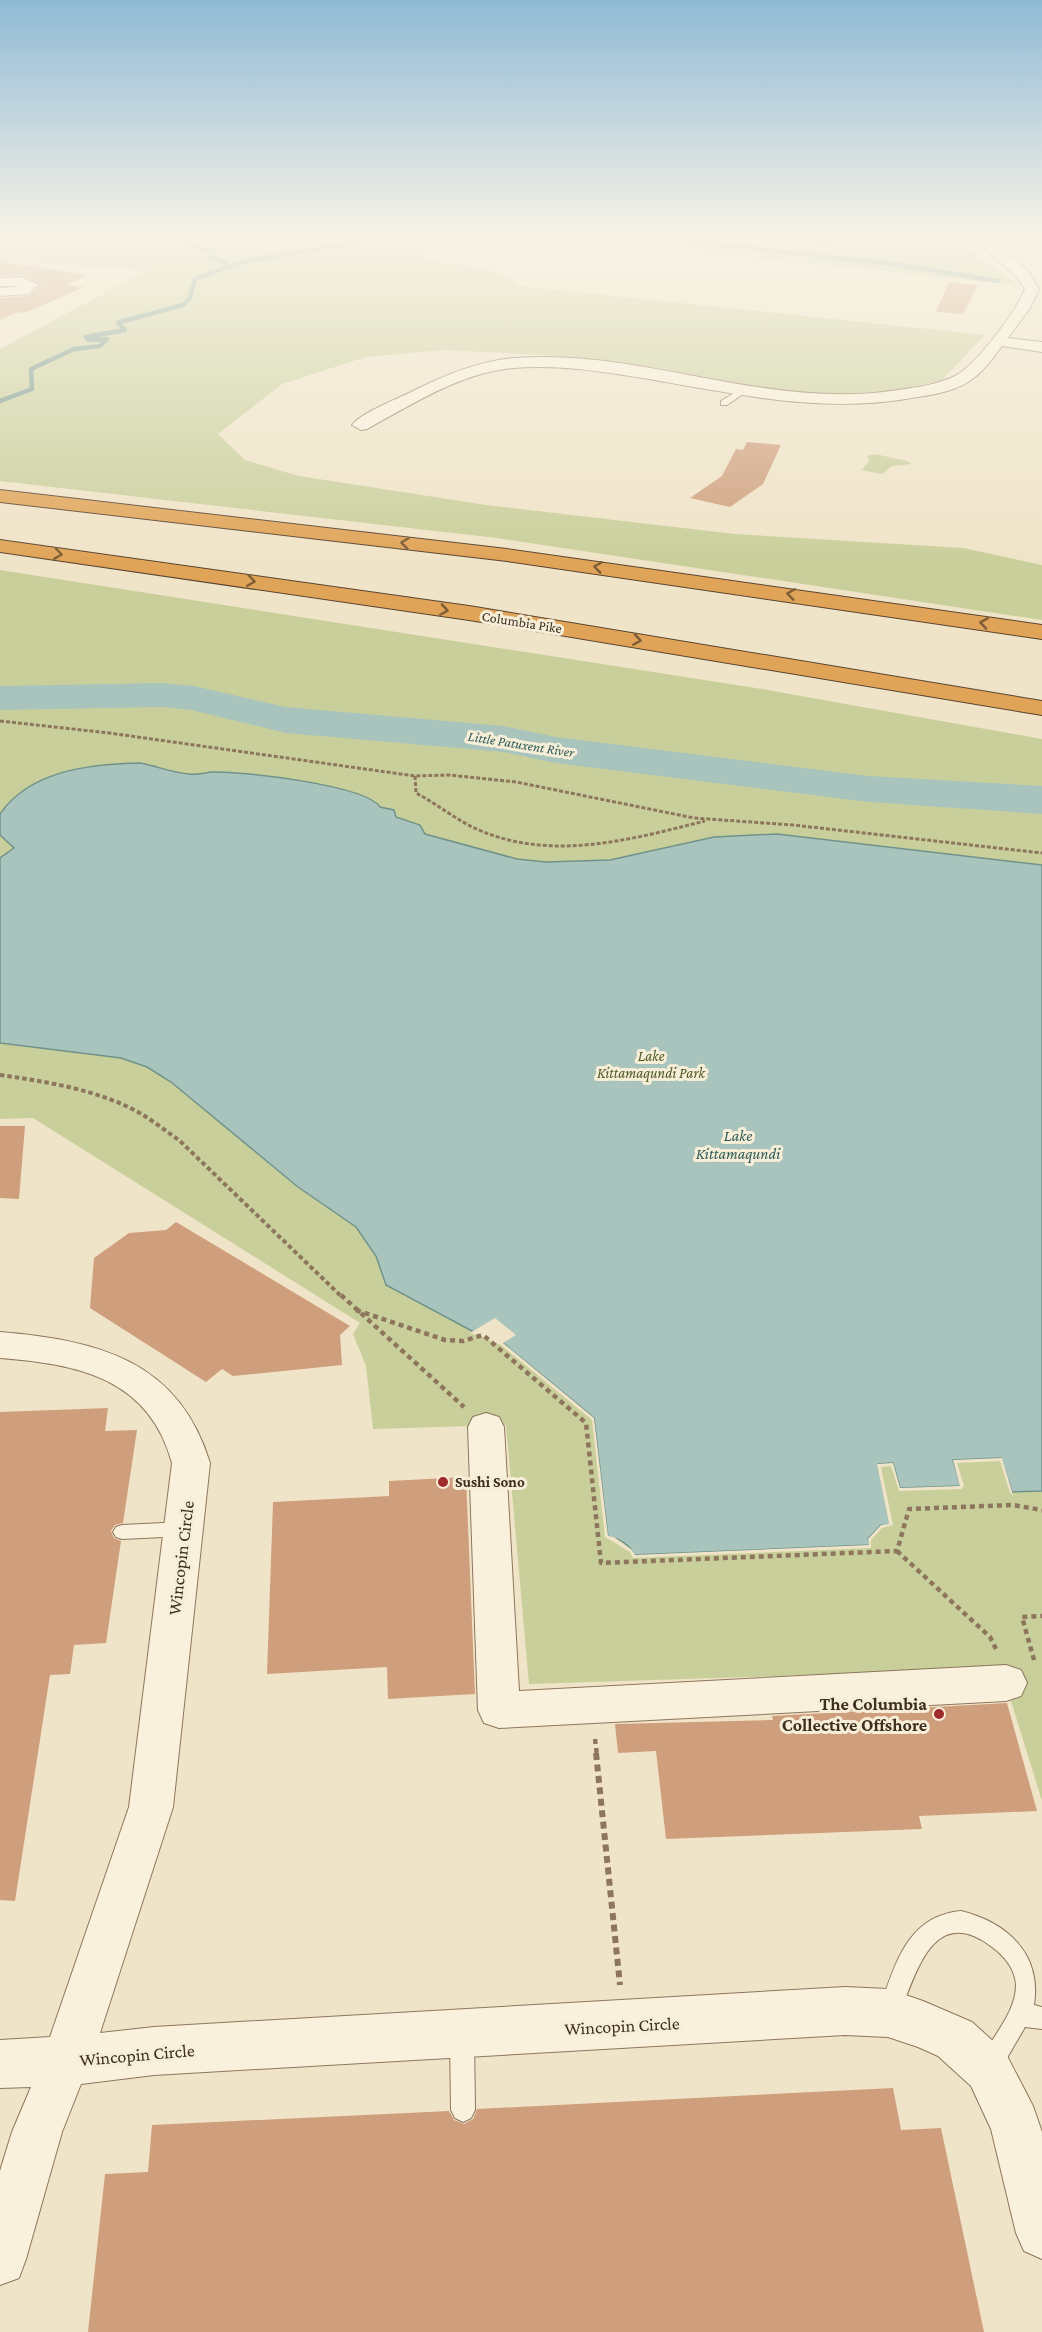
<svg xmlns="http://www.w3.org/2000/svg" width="1042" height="2332" viewBox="0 0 1042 2332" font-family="'Crimson Pro',serif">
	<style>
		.green { fill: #c9cf9b }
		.water { fill: #a9c4bc; stroke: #6f938a; stroke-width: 1.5 }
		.pier { fill: #f0e4c8 }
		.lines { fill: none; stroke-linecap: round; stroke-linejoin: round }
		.stream { stroke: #6f938a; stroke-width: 4.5 }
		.river { fill: #a9c4bc; fill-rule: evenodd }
		.building { fill: #cf9f7d }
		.lane-casing { stroke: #8d765c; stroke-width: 2 }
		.street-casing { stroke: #8d765c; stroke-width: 2 }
		.highway-casing { stroke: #5b4430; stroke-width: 2 }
		.path-far4 { stroke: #8d765c; stroke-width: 1.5; stroke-dasharray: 2 1.5; stroke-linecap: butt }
		.path-far3 { stroke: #8d765c; stroke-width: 3; stroke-dasharray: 4 2; stroke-linecap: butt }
		.path-far2 { stroke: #8d765c; stroke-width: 4; stroke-dasharray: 4.5 3; stroke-linecap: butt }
		.path-far1 { stroke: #8d765c; stroke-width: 4.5; stroke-dasharray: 5 4; stroke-linecap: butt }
		.path { stroke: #8d765c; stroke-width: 6; stroke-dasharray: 7 4.5; stroke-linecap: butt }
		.lane { fill: #faf1dc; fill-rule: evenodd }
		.street { fill: #faf1dc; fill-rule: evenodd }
		.highway { fill: #e0a458; fill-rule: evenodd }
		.oneway { stroke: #7e5d36 }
		.poi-dot { fill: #9e2a2b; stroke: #f7eed8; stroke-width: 2 }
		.labels { text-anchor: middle; stroke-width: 6; stroke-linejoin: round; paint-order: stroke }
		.far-street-label { font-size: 14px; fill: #3d2e20; stroke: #f7eed8 }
		.far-water-label { font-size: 14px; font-style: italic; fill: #2f5d5a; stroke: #f7eed8 }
		.park-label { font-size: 15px; font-style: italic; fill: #4d5a26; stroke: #f7eed8 }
		.poi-label { font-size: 15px; font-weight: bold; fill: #3d2e20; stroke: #f7eed8; text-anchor: start }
		.water-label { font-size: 16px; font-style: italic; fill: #2f5d5a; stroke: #f7eed8 }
		.near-street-label { font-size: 18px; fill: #3d2e20; stroke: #f7eed8 }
		.near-poi-label { font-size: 18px; font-weight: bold; fill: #3d2e20; stroke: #f7eed8; text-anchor: end }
	</style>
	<rect width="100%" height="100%" fill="#f0e4c8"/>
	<g class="green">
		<path d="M0,236H476L418,244L427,261C455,265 497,265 519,286L985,335L942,380L899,390L845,394L788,392L652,367L546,355L444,350L366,357L282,384L218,434L245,460L299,476L486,505L735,534L963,548L1042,565V620L497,538L0,481V349L146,271L0,260Z"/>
		<path d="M540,236H957L963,244L1017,285Z"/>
		<path d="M875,454L907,461L911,464L892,466L882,474L862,470L869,461L867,456Z"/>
		<path d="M0,570L762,689L1042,739V1801L1001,1669L529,1684L506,1425L373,1429L366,1366L353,1334L360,1323L33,1118L0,1119Z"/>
	</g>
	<g class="water">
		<path d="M825,236H861L868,245L813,246L810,243L829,242Z"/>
		<path d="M140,763C157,766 173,773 189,774C197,775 204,773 212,772C241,771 366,785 380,807L394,810L396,817L420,825L425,834L517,859L546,862L610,860L714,837L777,834L1042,865V1491L1012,1492L1001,1458L953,1460L961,1486L900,1488L893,1463L878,1464L890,1525H881L868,1539L870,1545L634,1555C631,1546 618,1537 608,1537L594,1418L503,1343L472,1331L386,1285L376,1256L356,1227L298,1187L171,1082L147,1067L121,1058L0,1043V858L14,848L0,835V814C30,770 91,764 140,763Z"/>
	</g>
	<path class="pier" d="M495,1318L516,1335L503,1343L594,1418L608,1536L614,1537L632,1550L635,1555L869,1545L868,1539L881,1525L889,1524L877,1464L893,1463L900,1488L960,1486L953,1460L1002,1458L1013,1495L1010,1493L1000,1461L957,1463L964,1486L961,1489L899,1491L891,1466L881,1467L893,1525L882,1528L871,1540V1548L633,1558L630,1552L605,1537L592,1420L501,1345L470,1333Z"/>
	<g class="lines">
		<g class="stream">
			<path d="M640,236L893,264L998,281"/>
			<path d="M225,268L247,261L392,236"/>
			<path d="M0,401L32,389L31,369L74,349L100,346L107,339L89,340L86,337L125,330L118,323L120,322L183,305L190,298L195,279L225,268L226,263L209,256L214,251L191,247L190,242L164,236"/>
		</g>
		<path class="river" d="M162,683L194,686L286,707L503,726L556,737L869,776L1042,786V814L869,802L556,763L503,752L286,733L191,710L162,707L0,710V686Z"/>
	</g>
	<g class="building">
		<path d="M0,261L87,275L67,285L84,287L25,313L17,312L0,320V298L28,296L41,285L23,275L0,276Z"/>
		<path d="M949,282L978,285L963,314L936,312Z"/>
		<path d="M747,442L781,445L763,484L730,507L690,498L722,476L736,449L743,450Z"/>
		<path d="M0,1126H25L19,1199L0,1198Z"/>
		<path d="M176,1222L350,1326L340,1335L342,1365L233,1376L222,1369L206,1382L90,1308L94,1258L129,1233L166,1230Z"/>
		<path d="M108,1408L105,1431L137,1430L123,1523L115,1525L111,1531L114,1538L121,1541L106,1643L74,1645L70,1674L50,1675L15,1901L0,1900V1412Z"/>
		<path d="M466,1477L475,1694L388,1699L387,1667L267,1674L273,1502L389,1496V1481Z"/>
		<path d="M1007,1703L1037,1811L919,1816L922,1829L666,1839L656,1751L618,1753L615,1724L773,1720L772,1716Z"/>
		<path d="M893,2088L901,2130L941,2128L984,2332H88L105,2174L148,2172L152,2125L449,2111L454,2120L464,2124L473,2119L477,2109Z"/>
	</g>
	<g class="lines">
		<g class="lane-casing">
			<g id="lane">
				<path d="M739,390L746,392L727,405H721V401Z"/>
				<path d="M184,1522L190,1524L193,1529L190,1534L184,1536L122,1539L116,1537L113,1532L116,1527L122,1525Z"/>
				<path d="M961,1911C1006,1922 1042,1953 1034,2005L1042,2007V2029L1025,2027L999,2072L991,2076L983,2072L979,2064C990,2038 1016,2014 1016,1985C1015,1968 1004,1956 992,1947C932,1901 915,1977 898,2018L890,2021L882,2018L879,2010C895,1966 906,1916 961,1911Z"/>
				<path d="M462,2026L470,2030L474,2038L475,2110L471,2118L463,2122L455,2118L451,2110L450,2038L454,2030Z"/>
			</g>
		</g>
		<g class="street-casing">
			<g id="street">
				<path d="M971,236H985L1028,271L1039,289L1030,308L1008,338L1042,342V352L1002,346C993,358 984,371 971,380C953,393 928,395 906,399C819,413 735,394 649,379C605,372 558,364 513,368C460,373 413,404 367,429L361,430L352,425C361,413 397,399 411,392C444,375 478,361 514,358C644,348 768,411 898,390C917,387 937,385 955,376C977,364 1015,313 1025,289L1017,277Z"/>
				<path d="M22,277L39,285L28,294L0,296V288L21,286H0V278Z"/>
				<path d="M0,1332C97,1340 179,1360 210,1463L173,1807L100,2033L154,2027L845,1987L888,1989L923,2001L972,2022L1005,2052L1033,2106L1042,2132V2259L1024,2251L1016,2233L991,2129L971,2086L938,2056L918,2047L888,2037L845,2035L154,2075L81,2084L62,2132L26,2259L19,2278L0,2285V2171L12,2132L31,2087L0,2088V2040L50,2037L129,1807L172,1463C149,1378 78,1364 0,1358Z"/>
				<path d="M486,1413L499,1417L504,1427L519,1691L1006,1665L1021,1670L1027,1683L1021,1696L1006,1701L499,1728L484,1723L478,1710L468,1427L473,1417Z"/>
			</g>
		</g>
		<g class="highway-casing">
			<g id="highway">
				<path d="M0,490L507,549L1042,625V639L507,561L0,502Z"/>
				<path d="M0,540L469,606L1042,701V715L469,620L0,552Z"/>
			</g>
		</g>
		<g class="path-far4">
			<path d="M904,236L909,240H937"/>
			<path d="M35,267L51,250L56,236"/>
		</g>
		<g class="path-far3">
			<path d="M0,721L109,733L415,776L449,775L516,782L694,818L793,825L1042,853"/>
			<path d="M415,776L416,793C437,804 459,822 479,830C552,862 633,839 705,821"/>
		</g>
		<path class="path-far2" d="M0,1075C42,1081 87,1088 126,1106C145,1114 163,1129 180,1141L342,1297"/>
		<g class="path-far1">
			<path d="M341,1295L464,1407"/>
			<path d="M356,1310L445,1340L463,1341L483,1335L586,1423L601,1563L897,1551L909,1509L1013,1505L1042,1510"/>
			<path d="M897,1551L990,1637L996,1649"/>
			<path d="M1034,1660L1022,1617L1042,1616"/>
			<path d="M595,1739L597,1755"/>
		</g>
		<path class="path" d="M596,1753L620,1985"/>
		<use href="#lane" class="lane"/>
		<use href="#street" class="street"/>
		<use href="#highway" class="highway"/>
	</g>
	<defs><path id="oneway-chevron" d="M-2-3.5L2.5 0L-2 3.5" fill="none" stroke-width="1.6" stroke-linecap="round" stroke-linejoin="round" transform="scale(1.5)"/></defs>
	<g class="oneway">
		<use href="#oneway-chevron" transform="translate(405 543) rotate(-173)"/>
		<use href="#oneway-chevron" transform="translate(58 554) rotate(8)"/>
		<use href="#oneway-chevron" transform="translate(598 567) rotate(-172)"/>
		<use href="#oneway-chevron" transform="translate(251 581) rotate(8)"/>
		<use href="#oneway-chevron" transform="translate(791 594) rotate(-172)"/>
		<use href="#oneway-chevron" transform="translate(444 610) rotate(9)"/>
		<use href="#oneway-chevron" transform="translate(984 623) rotate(-171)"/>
		<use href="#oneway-chevron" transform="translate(637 640) rotate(9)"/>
	</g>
	<linearGradient id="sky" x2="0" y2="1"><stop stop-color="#8fbad6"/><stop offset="0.42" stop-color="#f8f3e6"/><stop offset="1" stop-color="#f8f3e6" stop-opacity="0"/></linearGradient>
	<rect width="1042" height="562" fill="url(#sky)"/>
	<g class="poi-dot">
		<circle cx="443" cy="1482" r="6"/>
		<circle cx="939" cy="1714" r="6"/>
	</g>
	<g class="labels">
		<g class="far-street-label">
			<text transform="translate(522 622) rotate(9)" y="5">Columbia Pike</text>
		</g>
		<g class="far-water-label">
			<text transform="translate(521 744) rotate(9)" y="5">Little Patuxent River</text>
		</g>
		<g class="park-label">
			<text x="651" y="1061">Lake<tspan x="651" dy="17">Kittamaqundi Park</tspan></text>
		</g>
		<g class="poi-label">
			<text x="455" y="1487">Sushi Sono</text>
		</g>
		<g class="water-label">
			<text x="738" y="1141">Lake<tspan x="738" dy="18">Kittamaqundi</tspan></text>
		</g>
		<g class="near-street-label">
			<text transform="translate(181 1558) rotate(-83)" y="6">Wincopin Circle</text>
			<text transform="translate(622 2026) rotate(-3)" y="6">Wincopin Circle</text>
			<text transform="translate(137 2055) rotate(-5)" y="6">Wincopin Circle</text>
		</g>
		<g class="near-poi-label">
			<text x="927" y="1710">The Columbia<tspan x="927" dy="21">Collective Offshore</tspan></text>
		</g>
	</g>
</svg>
